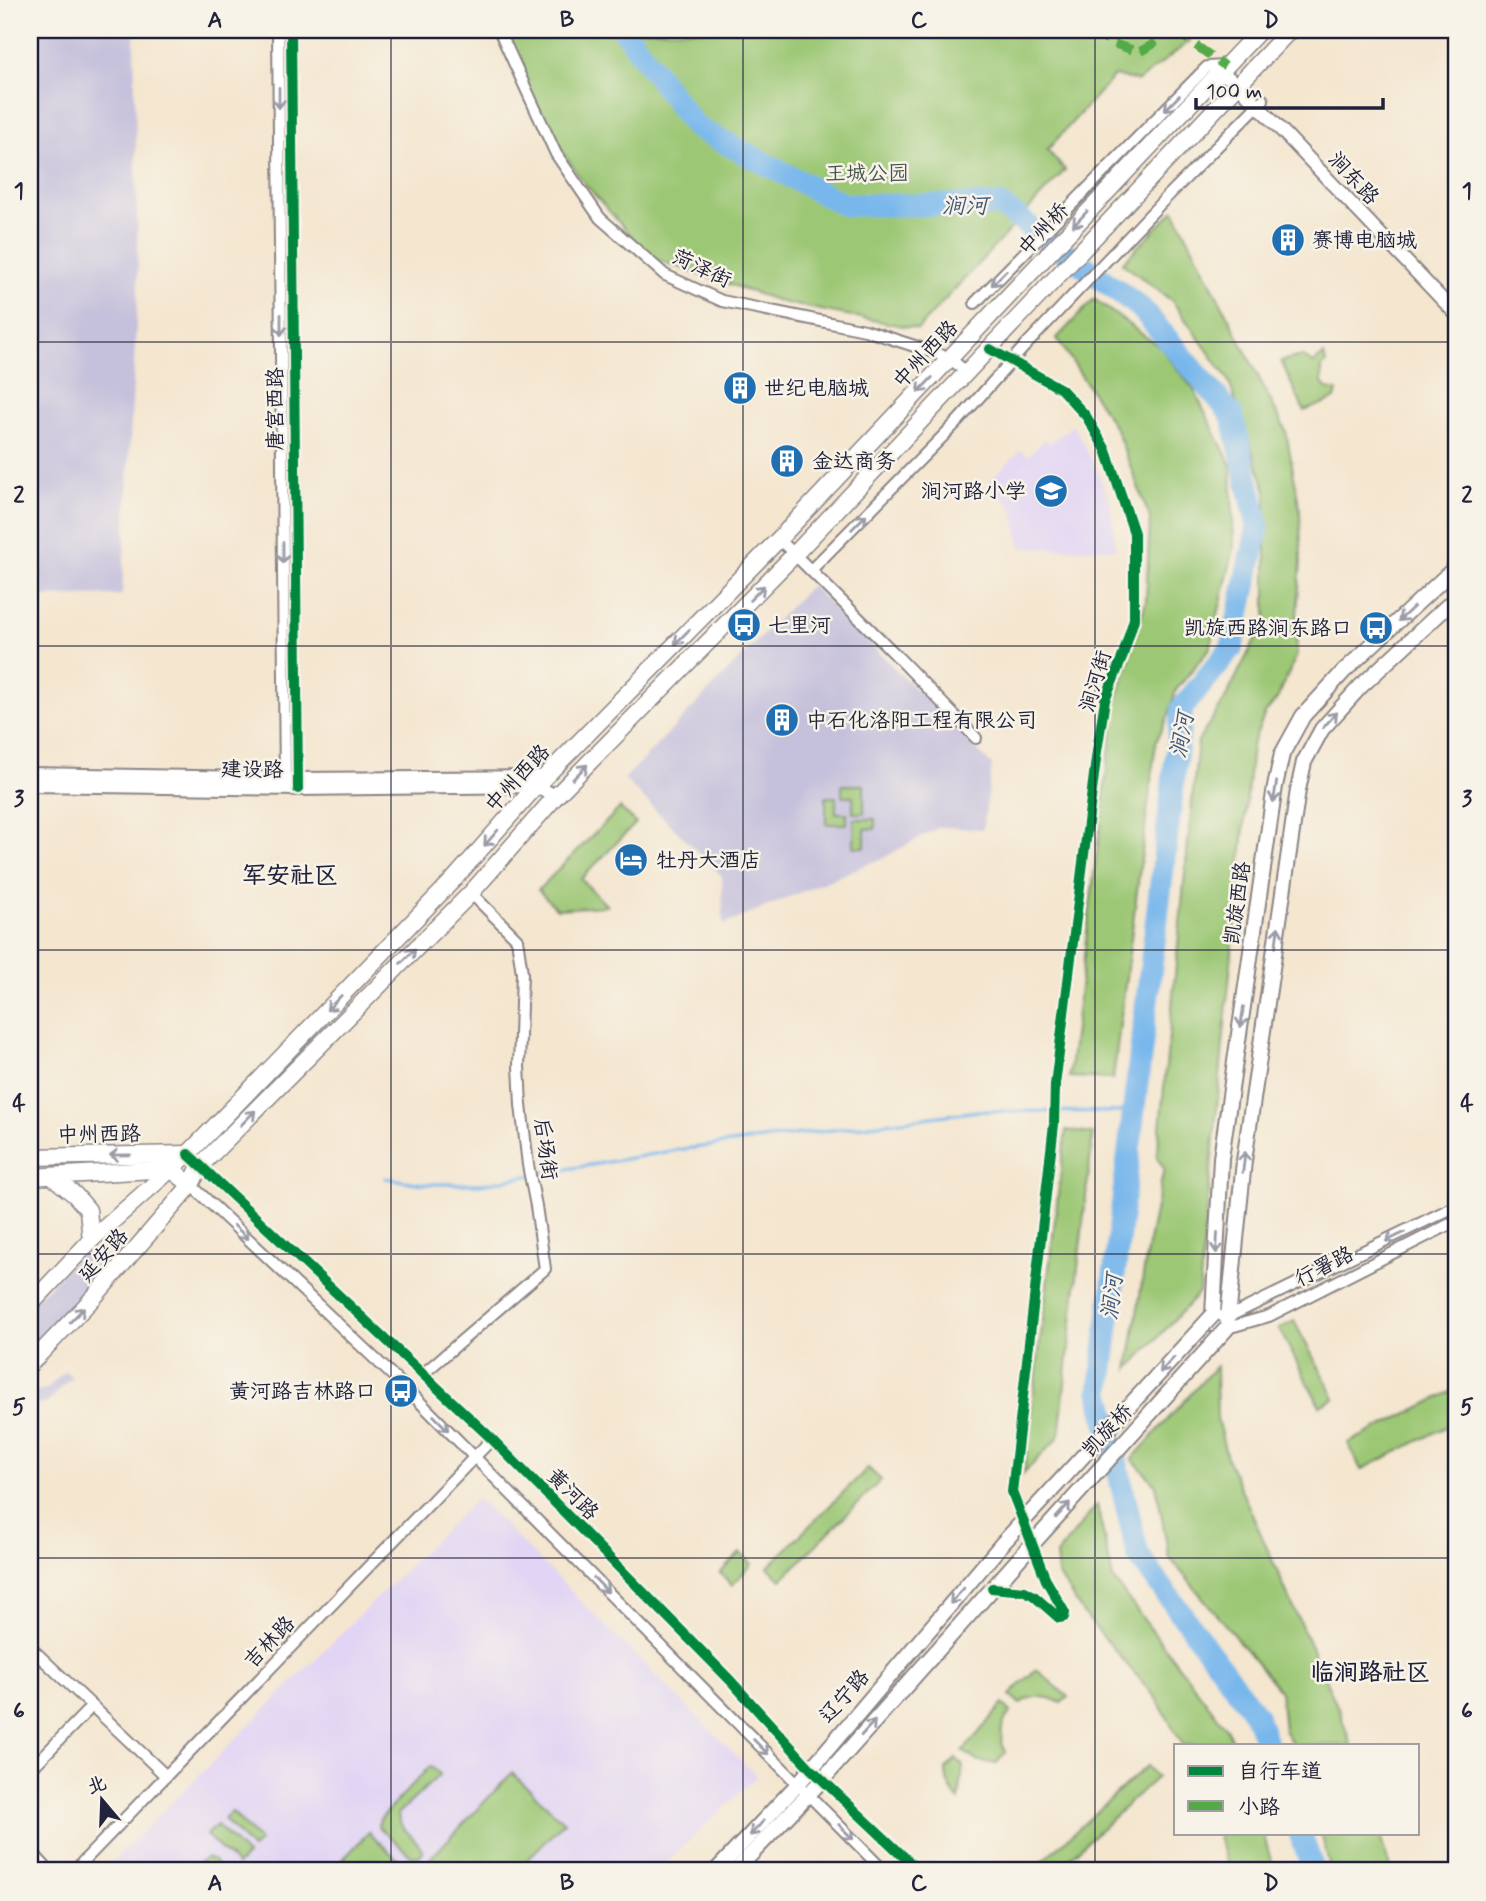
<svg xmlns="http://www.w3.org/2000/svg" width="1486" height="1901" viewBox="0 0 1486 1901" font-family="Mynerve,'LXGW WenKai TC',sans-serif">
	<style>
		.built { fill: #e1d4f4 }
		.industrial { fill: #c5c0db }
		.green { fill: #9cc774; stroke: #5f7458; stroke-width: 2 }
		.lines { fill: none; stroke-linecap: round; stroke-linejoin: round }
		.stream { stroke: #78b7ec; stroke-width: 3.5 }
		.river { stroke: #78b7ec; stroke-width: 23 }
		.minor-casing { stroke: #8b8485; stroke-width: 14 }
		.tertiary-casing { stroke: #8b8485; stroke-width: 16 }
		.secondary-casing { stroke: #8b8485; stroke-width: 18 }
		.primary-casing { stroke: #8b8485; stroke-width: 19 }
		.minor { stroke: #fff; stroke-width: 10 }
		.tertiary { stroke: #fff; stroke-width: 12 }
		.secondary { stroke: #fff; stroke-width: 14 }
		.primary { stroke: #fff; stroke-width: 16 }
		.secondary-bridge-casing { stroke: #8b8485; stroke-width: 18; stroke-linecap: butt }
		.secondary-bridge { stroke: #fff; stroke-width: 14 }
		.quiet { stroke: #53aa46; stroke-width: 9; stroke-dasharray: 18 9; stroke-linecap: butt }
		.cycleway-casing { stroke: #f7f3e8; stroke-width: 15 }
		.cycleway { stroke: #00873e; stroke-width: 10 }
		.oneway { stroke: #9c9ca7 }
		.grid { fill: none; stroke: #22223b; stroke-width: 2; stroke-opacity: 0.55 }
		.labels { text-anchor: middle; stroke-width: 5; stroke-linejoin: round; paint-order: stroke }
		.park-label { font-size: 21px; fill: #47544c; stroke: #f7f3e8 }
		.street-label { font-size: 21px; fill: #22223b; stroke: #f7f3e8 }
		.poi-label { font-size: 21px; fill: #22223b; stroke: #f7f3e8; text-anchor: start }
		.water-label { font-size: 23px; font-style: italic; fill: #405679; stroke: #f7f3e8 }
		.quarter-label { font-size: 24px; font-weight: bold; fill: #22223b; stroke: #f7f3e8 }
		.neatline { fill: none; stroke: #22223b; stroke-width: 2.5 }
		.grid-label { font-size: 23px; text-anchor: middle; font-weight: bold; fill: #22223b }
	</style>
	<rect width="100%" height="100%" fill="#f7f3e8"/>
	<filter id="ink" filterUnits="userSpaceOnUse"><feTurbulence type="fractalNoise" baseFrequency=".0143" numOctaves="2"/><feDisplacementMap in="SourceGraphic" scale="14" xChannelSelector="R" yChannelSelector="G"/><feConvolveMatrix kernelMatrix="1 2 1 2 8 2 1 2 1" color-interpolation-filters="sRGB"/></filter>
	<filter id="wash" filterUnits="userSpaceOnUse"><feTurbulence type="fractalNoise" baseFrequency=".00686" numOctaves="4" result="noise"/><feDisplacementMap in="SourceGraphic" scale="28" xChannelSelector="R" yChannelSelector="G"/><feGaussianBlur stdDeviation="1.57" result="paint"/><feColorMatrix in="noise" values="0 0 0 0 0 0 0 0 0 0 0 0 0 0 0 0 0 1.4 0 .05"/><feComposite in="paint" operator="in"/></filter>
	<g filter="url(#wash)">
		<rect width="100%" height="100%" fill="#f4e6cf"/>
		<g class="built">
			<path d="M1073,425L1093,462L1110,501L1116,549L1021,548L1013,510L989,481L1021,450L1028,456L1045,439L1050,443Z"/>
			<path d="M477,1498L757,1776L658,1871H103Z"/>
		</g>
		<g class="industrial">
			<path d="M30,30H134L138,287L122,595L30,597Z"/>
			<path d="M811,585L992,765L983,829L939,827L887,856L723,925L722,876L624,779Z"/>
			<path d="M82,1252L109,1277L30,1360V1306Z"/>
			<path d="M65,1371L72,1377L47,1403L30,1406V1392L47,1389Z"/>
		</g>
		<g class="green">
			<path d="M499,30H1190V41L1138,81L1114,76L1047,150L1065,170L918,329L785,303L651,258L583,182L538,116Z"/>
			<path d="M1174,210L1286,431L1300,510L1301,561L1296,629L1297,655L1277,699L1265,713L1252,745L1199,1293L1128,1370L1147,1251L1164,1168L1157,1158L1198,741L1224,701L1266,618V491L1228,379L1172,301L1122,263Z"/>
			<path d="M1094,299L1161,348L1194,390L1231,465L1234,548L1210,648L1176,690L1169,714L1156,742L1113,1079L1069,1077L1115,705L1146,601L1150,518L1116,429L1057,338Z"/>
			<path d="M1324,355L1326,363L1322,367V383L1327,389L1337,391L1335,399L1304,411L1281,361L1302,356L1313,363Z"/>
			<path d="M842,785H864V813H853V796H842Z"/>
			<path d="M826,797H836V813H847V824H826Z"/>
			<path d="M620,808L636,823L581,879L607,906L557,909L538,890Z"/>
			<path d="M854,819H875V829H865V847H854Z"/>
			<path d="M1066,1130L1093,1134L1059,1437L1024,1473Z"/>
			<path d="M1294,1321L1335,1398L1320,1406L1279,1329Z"/>
			<path d="M1216,1366L1217,1418L1227,1458L1339,1710L1351,1745H1293L1284,1730L1280,1691L1169,1557L1156,1485L1132,1459Z"/>
			<path d="M1456,1389V1422L1361,1470L1348,1443Z"/>
			<path d="M868,1468L881,1480L781,1580L768,1567Z"/>
			<path d="M1097,1505L1113,1579L1226,1728L1234,1745H1183L1156,1698L1082,1612L1058,1574L1056,1555Z"/>
			<path d="M740,1553L752,1564L732,1585L720,1573Z"/>
			<path d="M1036,1669L1068,1697L1061,1703C1047,1696 1032,1693 1020,1704L1010,1695Z"/>
			<path d="M1003,1704L1011,1712C999,1724 1000,1737 1005,1753L996,1764L975,1760L963,1751Z"/>
			<path d="M956,1758L963,1766L959,1800C950,1790 946,1782 946,1769Z"/>
			<path d="M430,1766L440,1774L398,1814C399,1832 418,1836 423,1852L419,1856L412,1857L378,1826L380,1819Z"/>
			<path d="M1147,1766L1157,1777L1055,1871H1032Z"/>
			<path d="M512,1773L564,1822L516,1871H466L461,1867L457,1871H433L425,1864Z"/>
			<path d="M232,1812L260,1842L252,1849L224,1819Z"/>
			<path d="M217,1825L247,1855L237,1865L206,1835Z"/>
			<path d="M369,1832L404,1866L399,1871H332Z"/>
			<path d="M1217,1833H1263L1274,1871H1229Z"/>
			<path d="M1321,1833H1379L1391,1871H1330L1328,1859Z"/>
			<path d="M206,1858L215,1861L217,1866V1871H198V1863Z"/>
		</g>
		<g class="lines">
			<path class="stream" d="M385,1178L423,1184H481L677,1150L978,1111L1133,1112"/>
			<g class="river">
				<path d="M624,30L695,127L845,205H1000L1141,308L1232,415L1258,526L1232,647L1182,708L1100,1392L1138,1555L1256,1715L1267,1745"/>
				<path d="M1300,1833L1314,1871"/>
			</g>
		</g>
	</g>
	<g filter="url(#ink)">
		<g class="lines">
			<g class="minor-casing">
				<g id="minor">
					<path d="M278,30L285,786"/>
					<path d="M291,30L298,786"/>
					<path d="M499,30L556,154L600,218L665,275L722,301L865,330L933,352L951,359L967,373"/>
					<path d="M975,303L1207,67L1225,66"/>
					<path d="M990,349L1061,389L1086,416L1106,450L1134,533V619L1122,658L1105,700L1097,751L1055,1085L1054,1124L1012,1492L1046,1580L1065,1613L1064,1617L1059,1618L1034,1596L1025,1591L992,1588"/>
					<path d="M779,539L894,653L976,738"/>
					<path d="M811,570L958,421L1024,347L1161,203L1263,100"/>
					<path d="M197,1163L492,1439L730,1680L810,1768L919,1871"/>
					<path d="M191,1185L409,1391L884,1871"/>
					<path d="M1222,1316L1228,1317L1456,1206"/>
					<path d="M1205,1325L1227,1328L1269,1316L1456,1221"/>
					<path d="M423,1374L545,1269L536,1206L528,1165L521,1105L519,1066L522,973L517,939L471,893"/>
					<path d="M30,1647L166,1776"/>
					<path d="M30,1770L92,1706"/>
					<path d="M30,1850L49,1871"/>
					<path d="M74,1871L492,1439"/>
				</g>
			</g>
			<g class="tertiary-casing">
				<g id="tertiary">
					<path d="M1220,71L1238,85L1286,135L1456,314"/>
					<path d="M30,774L298,779L545,777"/>
					<path d="M30,785L298,789L536,786L556,796"/>
				</g>
			</g>
			<g class="secondary-casing">
				<g id="secondary">
					<path d="M1213,1315L1221,1158L1275,786L1282,754L1303,716L1344,671L1456,567"/>
					<path d="M1227,1328L1244,1161L1298,790L1304,762L1322,729L1360,687L1456,598"/>
					<path d="M716,1871L798,1784L1002,1544"/>
					<path d="M735,1871L822,1780L1017,1561"/>
				</g>
			</g>
			<g class="primary-casing">
				<g id="primary">
					<path d="M30,1157L188,1154"/>
					<path d="M30,1177L171,1169L191,1185"/>
					<path d="M53,1177L75,1195L88,1210L91,1240"/>
					<path d="M30,1305L91,1240L188,1154L455,878L536,786L779,539L1260,30"/>
					<path d="M30,1364L95,1296L191,1185L200,1166L471,893L556,796L795,554L1290,30"/>
				</g>
			</g>
			<use href="#minor" class="minor"/>
			<use href="#tertiary" class="tertiary"/>
			<use href="#secondary" class="secondary"/>
			<use href="#primary" class="primary"/>
			<g class="secondary-bridge-casing">
				<g id="secondary-bridge">
					<path d="M1002,1544L1213,1315"/>
					<path d="M1017,1561L1227,1328"/>
				</g>
			</g>
			<use href="#secondary-bridge" class="secondary-bridge"/>
			<g class="quiet">
				<path d="M1092,30L1112,43L1139,52L1152,45L1165,30"/>
				<path d="M1174,30L1225,66"/>
			</g>
			<g class="cycleway-casing">
				<g id="cycleway">
					<path d="M291,30L298,789"/>
					<path d="M990,349L1061,389L1086,416L1106,450L1134,533V619L1122,658L1105,700L1097,751L1055,1085L1054,1124L1012,1492L1046,1580L1065,1613L1064,1617L1059,1618L1034,1596L1025,1591L992,1588"/>
					<path d="M188,1154L492,1439L730,1680L810,1768L919,1871"/>
				</g>
			</g>
			<use href="#cycleway" class="cycleway"/>
		</g>
		<defs><path id="oneway-shaft" d="M-6 0H5M1.5-3L5.5 0L1.5 3" fill="none" stroke-width="1.6" stroke-linecap="round" stroke-linejoin="round" transform="scale(1.75)"/></defs>
		<g class="oneway">
			<use href="#oneway-shaft" transform="translate(279 98) rotate(90)"/>
			<use href="#oneway-shaft" transform="translate(1172 103) rotate(135)"/>
			<use href="#oneway-shaft" transform="translate(1080 219) rotate(133)"/>
			<use href="#oneway-shaft" transform="translate(999 278) rotate(135)"/>
			<use href="#oneway-shaft" transform="translate(281 325) rotate(90)"/>
			<use href="#oneway-shaft" transform="translate(925 385) rotate(134)"/>
			<use href="#oneway-shaft" transform="translate(859 522) rotate(-45)"/>
			<use href="#oneway-shaft" transform="translate(283 553) rotate(90)"/>
			<use href="#oneway-shaft" transform="translate(757 593) rotate(-45)"/>
			<use href="#oneway-shaft" transform="translate(1406 614) rotate(137)"/>
			<use href="#oneway-shaft" transform="translate(682 637) rotate(135)"/>
			<use href="#oneway-shaft" transform="translate(1330 720) rotate(-48)"/>
			<use href="#oneway-shaft" transform="translate(580 772) rotate(-45)"/>
			<use href="#oneway-shaft" transform="translate(1275 792) rotate(99)"/>
			<use href="#oneway-shaft" transform="translate(491 838) rotate(131)"/>
			<use href="#oneway-shaft" transform="translate(1277 937) rotate(-82)"/>
			<use href="#oneway-shaft" transform="translate(408 956) rotate(-45)"/>
			<use href="#oneway-shaft" transform="translate(334 1003) rotate(134)"/>
			<use href="#oneway-shaft" transform="translate(1242 1017) rotate(98)"/>
			<use href="#oneway-shaft" transform="translate(248 1118) rotate(-45)"/>
			<use href="#oneway-shaft" transform="translate(120 1155) rotate(179)"/>
			<use href="#oneway-shaft" transform="translate(1244 1162) rotate(-83)"/>
			<use href="#oneway-shaft" transform="translate(241 1232) rotate(43)"/>
			<use href="#oneway-shaft" transform="translate(1395 1237) rotate(154)"/>
			<use href="#oneway-shaft" transform="translate(1217 1243) rotate(93)"/>
			<use href="#oneway-shaft" transform="translate(77 1315) rotate(-46)"/>
			<use href="#oneway-shaft" transform="translate(1167 1365) rotate(133)"/>
			<use href="#oneway-shaft" transform="translate(441 1423) rotate(45)"/>
			<use href="#oneway-shaft" transform="translate(1063 1510) rotate(-48)"/>
			<use href="#oneway-shaft" transform="translate(601 1585) rotate(45)"/>
			<use href="#oneway-shaft" transform="translate(957 1596) rotate(131)"/>
			<use href="#oneway-shaft" transform="translate(868 1728) rotate(-48)"/>
			<use href="#oneway-shaft" transform="translate(761 1747) rotate(45)"/>
			<use href="#oneway-shaft" transform="translate(757 1828) rotate(133)"/>
			<use href="#oneway-shaft" transform="translate(846 1832) rotate(46)"/>
		</g>
	</g>
	<path class="grid" d="M391,30V1871M743,30V1871M1095,30V1871M30,342H1456M30,646H1456M30,950H1456M30,1254H1456M30,1558H1456"/>
	<defs>
		<g id="building-disc" transform="scale(1.75)"><circle r="9.5" fill="#1f6fb2" stroke="#f7f3e8"/><path d="M-4-6H4V6H1V3H-1V6H-4ZM-2.5-4.3h1.7v1.8h-1.7ZM.8-4.3h1.7v1.8H.8ZM-2.5-1h1.7V.8h-1.7ZM.8-1h1.7V.8H.8Z" fill="#fff"/></g>
		<g id="school-disc" transform="scale(1.75)"><circle r="9.5" fill="#1f6fb2" stroke="#f7f3e8"/><path d="M0-5L7-2L0 1L-7-2ZM-4 1L0 2.5L4 1V4Q0 6-4 4Z" fill="#fff"/></g>
		<g id="bus-disc" transform="scale(1.75)"><circle r="9.5" fill="#1f6fb2" stroke="#f7f3e8"/><path d="M-5-6H5V4H4V6H2V4H-2V6H-4V4H-5ZM-3.5-4V0h7V-4ZM-3.5 1.2v1.5H-2V1.2ZM2 1.2v1.5H3.5V1.2Z" fill="#fff"/></g>
		<g id="hotel-disc" transform="scale(1.75)"><circle r="9.5" fill="#1f6fb2" stroke="#f7f3e8"/><path d="M-6-4.5h1.5V1H6V5H4.5V3h-9V5H-6ZM-4 0a1.8 1.8 0 1 1 3.6 0ZM.5 0V-2.5h3Q6-2.5 6 0Z" fill="#fff"/></g>
	</defs>
	<g fill-rule="evenodd">
		<use href="#building-disc" x="1288" y="240"/>
		<use href="#building-disc" x="740" y="388"/>
		<use href="#building-disc" x="787" y="461"/>
		<use href="#school-disc" x="1051" y="491"/>
		<use href="#bus-disc" x="744" y="625"/>
		<use href="#bus-disc" x="1376" y="628"/>
		<use href="#building-disc" x="782" y="720"/>
		<use href="#hotel-disc" x="631" y="860"/>
		<use href="#bus-disc" x="401" y="1391"/>
	</g>
	<g class="labels">
		<g class="park-label">
			<text x="867" y="180">王城公园</text>
		</g>
		<g class="street-label">
			<text transform="translate(1354 178) rotate(47)" y="7">涧东路</text>
			<text transform="translate(1043 229) rotate(-47)" y="7">中州桥</text>
			<text transform="translate(702 268) rotate(25)" y="7">菏泽街</text>
			<text transform="translate(925 354) rotate(-47)" y="7">中州西路</text>
			<text transform="translate(275 409) rotate(-90)" y="7">唐宫西路</text>
			<text transform="translate(1095 681) rotate(-73)" y="7">涧河街</text>
			<text transform="translate(252 769) rotate(1)" y="7">建设路</text>
			<text transform="translate(517 778) rotate(-47)" y="7">中州西路</text>
			<text transform="translate(1237 903) rotate(-82)" y="7">凯旋西路</text>
			<text transform="translate(99 1134) rotate(-1)" y="7">中州西路</text>
			<text transform="translate(546 1149) rotate(82)" y="7">后场街</text>
			<text transform="translate(103 1255) rotate(-49)" y="7">延安路</text>
			<text transform="translate(1324 1266) rotate(-27)" y="7">行署路</text>
			<text transform="translate(1107 1430) rotate(-48)" y="7">凯旋桥</text>
			<text transform="translate(573 1494) rotate(45)" y="7">黄河路</text>
			<text transform="translate(269 1642) rotate(-46)" y="7">吉林路</text>
			<text transform="translate(844 1696) rotate(-49)" y="7">辽宁路</text>
		</g>
		<g class="poi-label">
			<text x="1312" y="247">赛博电脑城</text>
			<text x="764" y="395">世纪电脑城</text>
			<text x="812" y="468">金达商务</text>
			<text x="1026" y="498" text-anchor="end">涧河路小学</text>
			<text x="768" y="632">七里河</text>
			<text x="1352" y="635" text-anchor="end">凯旋西路涧东路口</text>
			<text x="806" y="727">中石化洛阳工程有限公司</text>
			<text x="656" y="867">牡丹大酒店</text>
			<text x="376" y="1398" text-anchor="end">黄河路吉林路口</text>
		</g>
		<g class="water-label">
			<text x="965" y="213">涧河</text>
			<text transform="translate(1181 735) rotate(-79)" y="8">涧河</text>
			<text transform="translate(1111 1297) rotate(-83)" y="8">涧河</text>
		</g>
		<g class="quarter-label">
			<text x="290" y="883">军安社区</text>
			<text x="1370" y="1680">临涧路社区</text>
		</g>
	</g>
	<rect width="1486" height="1901" fill="none" stroke="#f7f3e8" stroke-width="77"/>
	<rect x="1174" y="1744" width="245" height="91" fill="#f7f3e8" stroke="#a29fa3" stroke-width="2"/>
	<rect x="1188" y="1766" width="35" height="10" fill="#00873e" stroke="#a29fa3" stroke-width="2"/>
	<text x="1238" y="1778" font-size="21" fill="#22223b">自行车道</text>
	<rect x="1188" y="1801" width="35" height="10" fill="#53aa46" stroke="#a29fa3" stroke-width="2"/>
	<text x="1238" y="1814" font-size="21" fill="#22223b">小路</text>
	<g transform="translate(102 1800) rotate(341)" stroke="#f7f3e8" stroke-width="5" paint-order="stroke">
	<path d="M0-5L12 26L0 18L-12 26Z" fill="#22223b"/>
	<text y="-10" font-size="19" font-weight="bold" text-anchor="middle" fill="#22223b">北</text>
	</g>
	<path d="M1196 98v10h187v-10" fill="none" stroke="#22223b" stroke-width="3.5"/>
	<text x="1206" y="98" font-size="21" fill="#22223b" stroke="#f7f3e8" stroke-width="5" paint-order="stroke">100 m</text>
	<rect x="38" y="38" width="1410" height="1824" class="neatline"/>
	<g class="grid-label">
		<text x="215" y="27">A</text>
		<text x="567" y="27">B</text>
		<text x="919" y="27">C</text>
		<text x="1271" y="27">D</text>
		<text x="19" y="198">1</text>
		<text x="1467" y="198">1</text>
		<text x="19" y="502">2</text>
		<text x="1467" y="502">2</text>
		<text x="19" y="806">3</text>
		<text x="1467" y="806">3</text>
		<text x="19" y="1110">4</text>
		<text x="1467" y="1110">4</text>
		<text x="19" y="1414">5</text>
		<text x="1467" y="1414">5</text>
		<text x="19" y="1718">6</text>
		<text x="1467" y="1718">6</text>
		<text x="215" y="1890">A</text>
		<text x="567" y="1890">B</text>
		<text x="919" y="1890">C</text>
		<text x="1271" y="1890">D</text>
	</g>
</svg>
